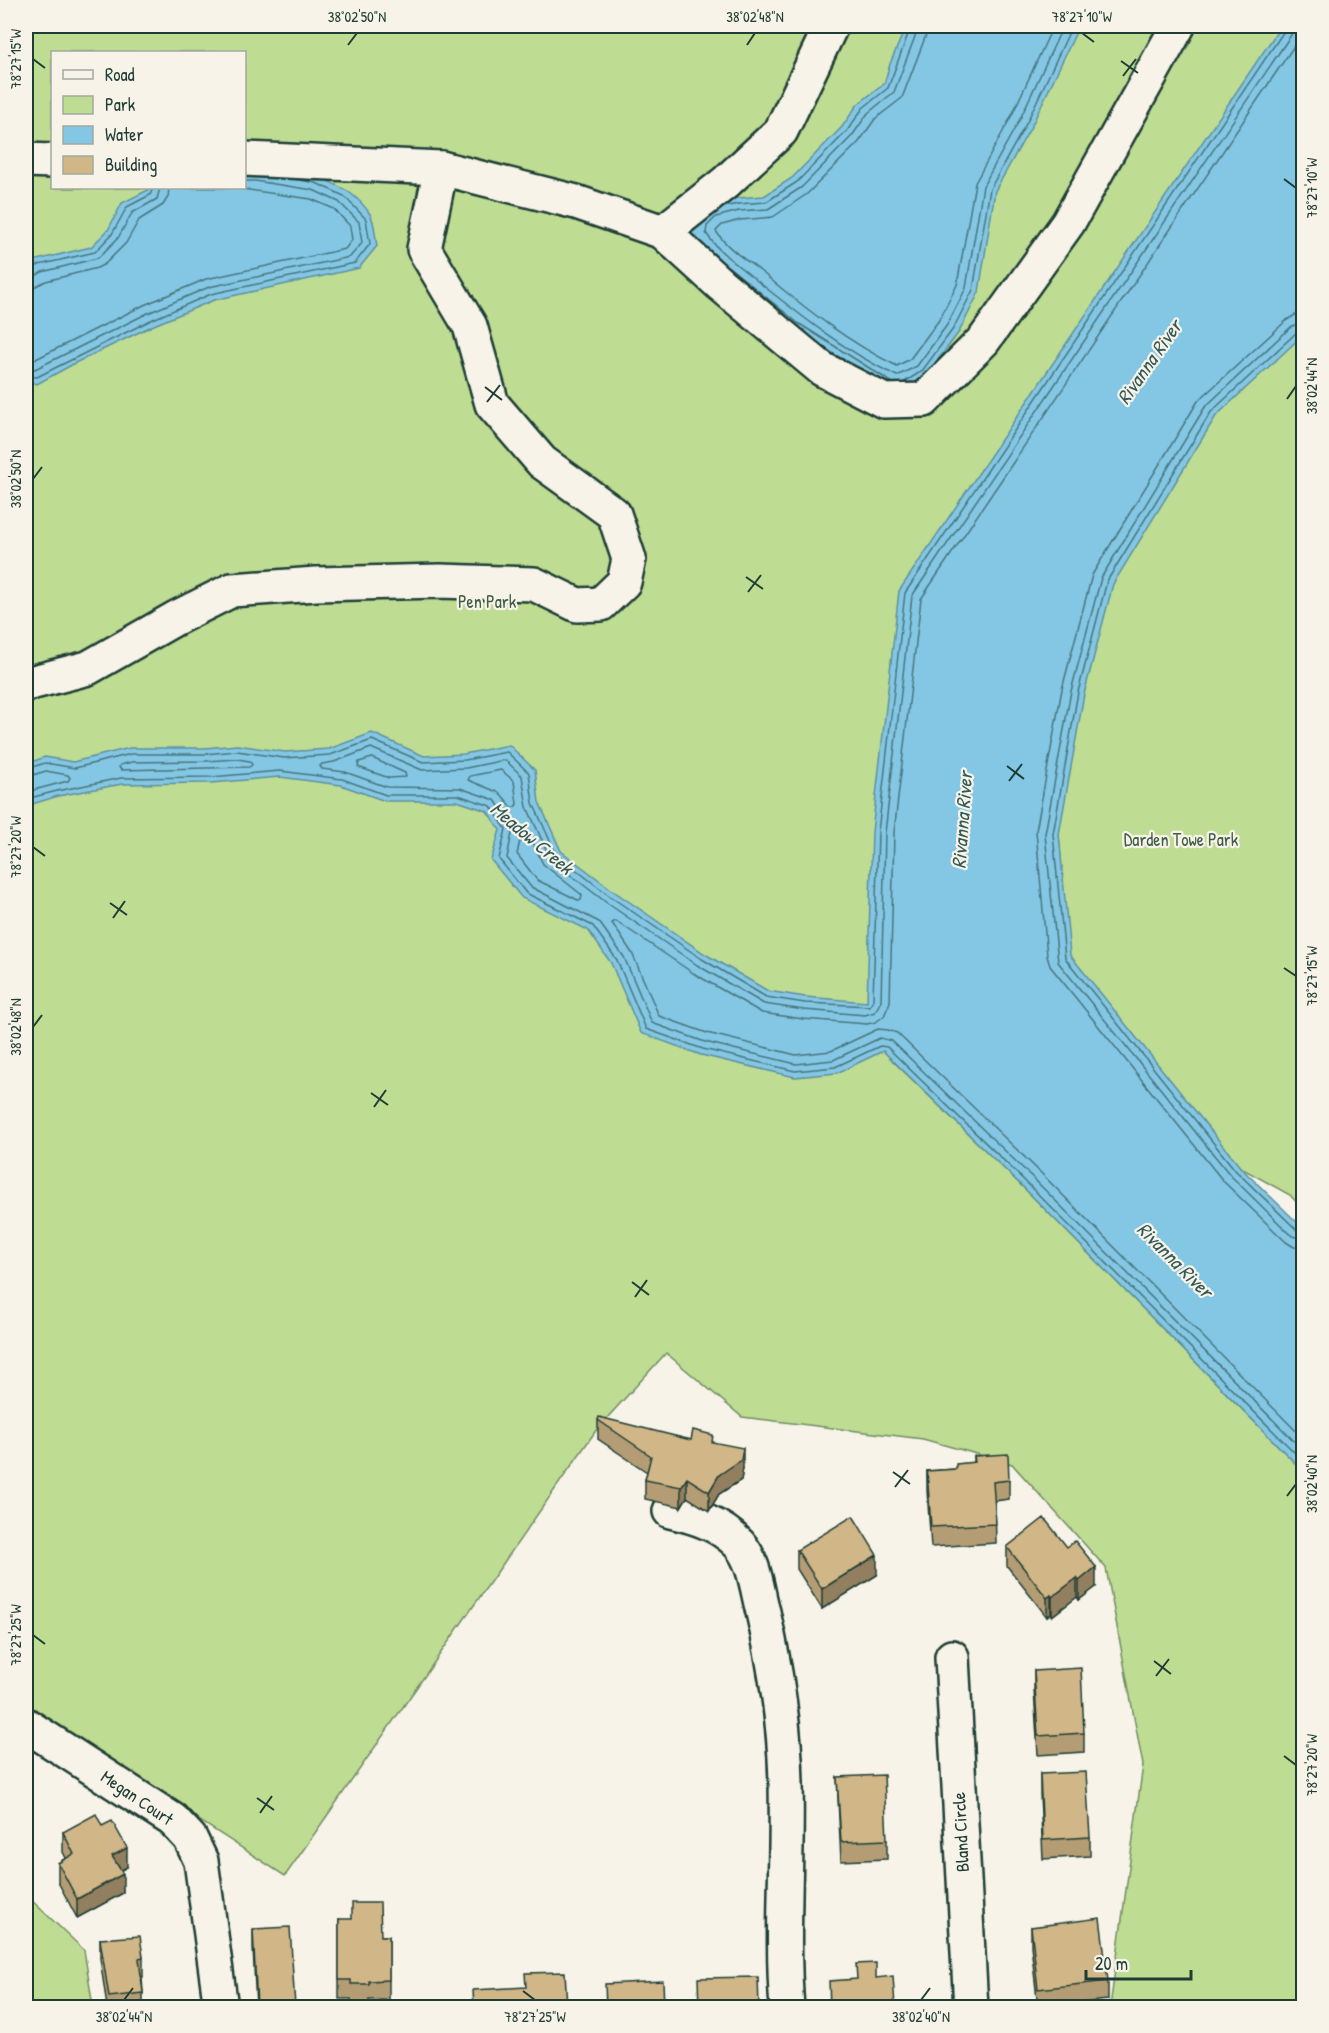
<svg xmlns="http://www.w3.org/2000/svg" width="1329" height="2033" viewBox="0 0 1329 2033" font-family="'Patrick Hand',sans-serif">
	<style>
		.green { fill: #bfdc93; stroke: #6f8c64; stroke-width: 1.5; fill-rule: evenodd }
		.water { fill: #84c7e5; stroke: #5c909e; stroke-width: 1.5 }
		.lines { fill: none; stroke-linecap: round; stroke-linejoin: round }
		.shore { stroke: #47747b; stroke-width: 1.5 }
		.minor-casing { stroke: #1f3d34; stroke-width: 38 }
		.minor { stroke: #f7f3e8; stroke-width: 33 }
		.wall { fill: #b49d74; stroke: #1f3d34; stroke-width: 1.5 }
		.shaded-wall { fill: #927f5e; stroke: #1f3d34; stroke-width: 1.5 }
		.building { fill: #d1b687; stroke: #1f3d34; stroke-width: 1.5 }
		.ticks { fill: none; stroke: #1f3d34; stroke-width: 2 }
		.labels { text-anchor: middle; stroke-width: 4.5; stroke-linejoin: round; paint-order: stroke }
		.park-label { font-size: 18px; fill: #3f5d47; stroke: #f7f3e8 }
		.street-label { font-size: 18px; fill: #1f3d34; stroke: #f7f3e8 }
		.water-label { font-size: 20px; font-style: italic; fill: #335957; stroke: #f7f3e8 }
		.neatline { fill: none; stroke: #1f3d34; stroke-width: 2 }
		.ticks-label { font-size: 15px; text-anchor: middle; fill: #1f3d34 }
	</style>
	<rect width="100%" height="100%" fill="#f7f3e8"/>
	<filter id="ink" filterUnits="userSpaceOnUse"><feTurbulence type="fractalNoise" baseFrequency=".0167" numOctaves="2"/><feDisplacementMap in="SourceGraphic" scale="12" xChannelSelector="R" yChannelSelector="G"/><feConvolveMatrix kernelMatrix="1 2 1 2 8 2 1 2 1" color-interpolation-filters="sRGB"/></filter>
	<g filter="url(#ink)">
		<g class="green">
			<path d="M26,26H1303L892,1060L1026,1190L1303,1471V2007H1110L1143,1765L1106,1568L1012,1464L923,1439L742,1417L666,1353L597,1429L285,1876L26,1708ZM52,52H244V188H52Z"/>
			<path d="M1303,315V1209L1290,1195L1241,1168L1201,1130L1069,970L1059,834L1082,574L1109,522Z"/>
			<path d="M26,1895L84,1950L93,2007H26Z"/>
		</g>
		<g class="water">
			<path d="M906,26H1079L1032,125L995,191L979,292L959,332L925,377L897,392L860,371L794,327L691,238L694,221L709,205L737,198L764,196L792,178L842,127L858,104L884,84L890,64Z"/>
			<path d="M1281,26H1303V335L1216,416L1113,584L1084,694L1059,834L1070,955L1241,1168L1303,1228V1471L1026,1190L883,1051L837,1073L795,1077L701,1055L641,1033L611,963L588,930L522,898L491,860L500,830L487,811L457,801H385L341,785L280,777L211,783L122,784L58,796L26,806V764L45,757L73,762L130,748H205L237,745L285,752L329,749L372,733L424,756L464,754L509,745L535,770L539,802L561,851L615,892L705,954L768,991L805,997L867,1002L872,832L899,591Z"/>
			<path d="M245,168C289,173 343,172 370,214C375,222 375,237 377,246L359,268L214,300L154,325L77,362L37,384L26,381V266L37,260L91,247L108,230L122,203L152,188H244Z"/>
		</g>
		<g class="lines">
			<g class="shore">
				<path d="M919,26L894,92L868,113L852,136L802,187L768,209L739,211L716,217L707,226L706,233C718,252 739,266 756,280C800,315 846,352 897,376L917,366L947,325L966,288L983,186L1020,119L1063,26"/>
				<path d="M928,26L926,35L902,98L875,119L859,142L807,194L773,217L740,220L722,225L716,231C727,249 748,261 764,274C805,308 849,343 897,366L910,359L939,320L957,285L975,183L1012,115L1053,26"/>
				<path d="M1293,26L1291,35L912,596L885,833L881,1001L875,1012L865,1015L804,1010L764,1004L697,965L607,903L551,860L527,807L522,776L505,760L466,768L422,770L371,748L334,762L322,764L320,766L322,769L345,772L387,787L460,788L495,800L513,828L507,858L531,887L599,922L624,957L652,1023L705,1042L796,1064L833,1060L880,1038L892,1041L1036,1181L1304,1451"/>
				<path d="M1302,26L1298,40L921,599L894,833L890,1002L884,1016L876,1022L867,1024L803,1019L762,1013L693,973L616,921L612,923L632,953L659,1016L707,1033L796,1055L831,1051L878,1029L888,1030L897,1033L1042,1174L1304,1439"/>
				<path d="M723,207L738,204L766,202L797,182L847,131L863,108L888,88L911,26"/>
				<path d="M729,267L798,323L893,383"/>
				<path d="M26,271L39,265L95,252L112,234L127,207L150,195L153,188"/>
				<path d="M26,279L33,278L42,272L98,258L118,238L132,213L157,199L160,188"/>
				<path d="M26,288L34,287L46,281L97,268L105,264L126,243L139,220L163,205L168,197L169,188"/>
				<path d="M1304,314L1295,315L1287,320L1198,401L1092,575L1062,689L1036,831L1047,956L1050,966L1224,1182L1286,1242L1294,1247L1304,1248"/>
				<path d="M1304,323L1292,326L1205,407L1101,578L1071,691L1045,834L1058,962L1231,1176L1292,1236L1304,1239"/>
				<path d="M1304,331L1297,332L1211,412L1107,581L1078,692L1053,834L1065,958L1236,1171L1297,1230L1304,1232"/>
				<path d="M26,359L34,360L144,305L206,279L345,249L352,240L350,226L334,209L311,199L235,188"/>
				<path d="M26,368L35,369L148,313L209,287L350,257L362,243L359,222L339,202L313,190L255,181H244"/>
				<path d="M26,376L37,377L151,320L211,294L355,263L370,244L366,219L344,196L316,183L294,179"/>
				<path d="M903,383L922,371L953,329L973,290L990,189L1027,122L1072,26"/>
				<path d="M372,758L405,773L406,777L389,778L358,767L359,762Z"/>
				<path d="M237,759L250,761L252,765L249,767L121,770L119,767L120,765L132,762L206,761Z"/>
				<path d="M26,769L45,763L75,768L131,754H205L237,751L284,758L330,755L372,740L423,762L465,760L507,752L529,773L533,803L556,854L611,897L702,959L766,997L805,1003L870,1006L873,1000L878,832L905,593L1284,31L1285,26"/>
				<path d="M501,770L514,781L517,804L515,807H512L500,793L468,780L470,776Z"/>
				<path d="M26,777L46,771L68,775L70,778L68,781L26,792"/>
				<path d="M26,799L57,791L121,778L211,777L280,771L342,779L386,795H458L491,806L506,829L499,859L526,893L593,926L617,960L646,1029L703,1049L795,1071L835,1067L880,1046L887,1047L1030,1186L1304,1462"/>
				<path d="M525,830L528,832L543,864L582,895L581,900H578L537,880L517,854L522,832Z"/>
			</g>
			<g class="minor-casing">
				<g id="minor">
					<path d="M244,159L441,168L576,202L663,232L720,284L822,369L884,401L924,400L984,340L1068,223L1178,26"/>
					<path d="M26,160L52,161"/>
					<path d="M663,232L725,183L781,131L831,26"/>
					<path d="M26,684L88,668L176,618L232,590L316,584L440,581L534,584L577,605L601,604L624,582L629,559L614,514L542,462L492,404L470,326L424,249L441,168"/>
					<path d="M670,1511C696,1517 720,1524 739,1544C755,1562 757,1590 763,1612C776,1669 785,1726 786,1784C788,1859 781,1933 787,2008"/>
					<path d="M952,1657L971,2008"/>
					<path d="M26,1725L173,1820L190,1838L201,1861L221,2008"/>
				</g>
			</g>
			<use href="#minor" class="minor"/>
		</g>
		<g class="wall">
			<path d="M598,1420L691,1440L713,1442L743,1468L741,1480L719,1494L709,1511L687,1497L681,1507L645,1499V1480L647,1472L598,1439Z"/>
			<path d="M974,1456L1009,1480V1499L995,1501L996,1543L931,1547L927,1490V1471L956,1469L974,1462Z"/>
			<path d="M1007,1547L1096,1587L1079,1600L1077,1597L1052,1616L1051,1614L1047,1617L1007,1566Z"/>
			<path d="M797,1550L877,1575L822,1609L797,1569Z"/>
			<path d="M1034,1671L1084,1733V1752L1038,1755L1034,1690Z"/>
			<path d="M1040,1774L1090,1837V1856L1043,1859L1040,1794Z"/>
			<path d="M837,1777L887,1840V1859L841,1861Z"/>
			<path d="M63,1832L127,1867L121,1870L123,1893L77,1918L58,1882V1863L66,1858L63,1852Z"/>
			<path d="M339,1919L381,1936H389V2000H369V2003H351V1999H339Z"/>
			<path d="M1031,1927L1108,1981V2000L1038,2007L1031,1946Z"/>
			<path d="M253,1929L295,2007H256L253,1948Z"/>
			<path d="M100,1939L143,1957V1977H142L143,1993V2007H107L100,1958Z"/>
		</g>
		<g class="shaded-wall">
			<path d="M743,1448V1468L741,1480L719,1494L709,1511V1492L719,1475Z"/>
			<path d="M687,1478V1497L681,1507V1487Z"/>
			<path d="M877,1555V1575L822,1609V1589Z"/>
			<path d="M1096,1567V1587L1079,1600V1581Z"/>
			<path d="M1077,1578V1597L1052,1616V1597Z"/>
			<path d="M1051,1595V1614L1047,1617V1598Z"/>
			<path d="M127,1848V1867L112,1875V1856Z"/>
			<path d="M123,1874V1893L77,1918V1899Z"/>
		</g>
		<g class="building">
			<path d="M599,1417L691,1440L693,1430L713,1435L712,1442L743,1448L741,1460L719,1475L709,1492L687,1478L681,1487L645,1480L651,1456L598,1420Z"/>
			<path d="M1008,1454L1009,1480L993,1482L996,1524L931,1527L927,1471L956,1469V1464L975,1462L974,1456Z"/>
			<path d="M853,1516L877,1555L822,1589L797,1550Z"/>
			<path d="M1044,1518L1067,1547L1075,1541L1096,1567L1079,1581L1077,1578L1052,1597L1051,1595L1047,1598L1007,1547Z"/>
			<path d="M1081,1668L1084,1733L1038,1736L1034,1671Z"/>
			<path d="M1086,1772L1090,1837L1043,1840L1040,1774Z"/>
			<path d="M884,1775L887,1840L841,1842L837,1777Z"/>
			<path d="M96,1814L102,1826L112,1821L127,1848L112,1856L123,1874L77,1899L58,1863L74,1854L63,1832Z"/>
			<path d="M352,1903H380L381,1936H389V1980L369,1981V1984H351V1980H339V1919H352Z"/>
			<path d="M1100,1918L1108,1981L1038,1989L1031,1927Z"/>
			<path d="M290,1927L295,2007H257L253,1929Z"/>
			<path d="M140,1936L143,1957L139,1958L143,1993L109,1997L100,1939Z"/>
			<path d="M876,1963V1978L893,1976L895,2007H830L829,1981L857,1979L856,1964Z"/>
			<path d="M565,1972L567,2007H474L473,1990L526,1987L525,1973Z"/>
			<path d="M758,1977L759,2007H699L698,1978Z"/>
			<path d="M663,1981L664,2007H606L605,1984Z"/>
		</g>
	</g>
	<path class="ticks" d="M1082,33L1094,42M348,45L357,33M747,45L755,33M33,59L45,68M1121,61L1138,73M1123,76L1136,59M1284,179L1296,188M485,387L502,400M1287,399L1296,386M487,402L500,385M33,479L42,467M746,577L763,589M748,592L761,575M1007,766L1024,779M1009,781L1022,764M33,847L45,856M110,903L127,915M113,918L125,901M1284,968L1296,976M33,1027L42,1015M371,1093L388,1105M374,1107L386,1090M632,1282L649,1295M635,1297L647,1280M893,1472L910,1484M895,1487L908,1470M1287,1496L1296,1484M33,1635L45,1644M1154,1661L1171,1674M1156,1676L1169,1659M1284,1756L1296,1765M257,1798L274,1810M260,1813L272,1796M523,1991L535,2000M124,2000L133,1988M921,2000L930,1988"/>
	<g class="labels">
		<g class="park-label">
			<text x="487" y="608">Pen Park</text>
			<text x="1181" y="846">Darden Towe Park</text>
		</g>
		<g class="street-label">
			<text transform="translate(137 1798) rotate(34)" y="6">Megan Court</text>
			<text transform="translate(961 1832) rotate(-93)" y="6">Bland Circle</text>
		</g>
		<g class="water-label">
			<text transform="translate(1149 362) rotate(-55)" y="7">Rivanna River</text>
			<text transform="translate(962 820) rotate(-86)" y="7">Rivanna River</text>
			<text transform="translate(532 838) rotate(40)" y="7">Meadow Creek</text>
			<text transform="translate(1175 1260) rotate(45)" y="7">Rivanna River</text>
		</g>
	</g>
	<rect width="1329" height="2033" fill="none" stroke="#f7f3e8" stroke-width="66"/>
	<rect x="51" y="51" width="195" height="138" fill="#f7f3e8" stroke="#a1aaa0" stroke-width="1.5"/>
	<rect x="63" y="70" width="30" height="9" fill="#f7f3e8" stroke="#a1aaa0" stroke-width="1.5"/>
	<text x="105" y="81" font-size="18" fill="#1f3d34">Road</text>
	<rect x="63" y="96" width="30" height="18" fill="#bfdc93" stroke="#a1aaa0" stroke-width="1.5"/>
	<text x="105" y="111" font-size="18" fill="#1f3d34">Park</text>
	<rect x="63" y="126" width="30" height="18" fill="#84c7e5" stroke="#a1aaa0" stroke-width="1.5"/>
	<text x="105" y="141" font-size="18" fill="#1f3d34">Water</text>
	<rect x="63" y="156" width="30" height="18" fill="#d1b687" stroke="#a1aaa0" stroke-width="1.5"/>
	<text x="105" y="171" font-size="18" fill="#1f3d34">Building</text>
	<path d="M1086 1970v9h105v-9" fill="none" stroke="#1f3d34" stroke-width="3"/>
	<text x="1095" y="1970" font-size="18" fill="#1f3d34" stroke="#f7f3e8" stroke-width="4.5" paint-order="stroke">20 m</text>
	<rect x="33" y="33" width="1263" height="1967" class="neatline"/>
	<g class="ticks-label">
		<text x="357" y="22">38°02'50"N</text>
		<text x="755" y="22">38°02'48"N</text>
		<text x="1082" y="22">78°27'10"W</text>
		<text transform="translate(16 59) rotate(-90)" y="5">78°27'15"W</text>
		<text transform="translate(1312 188) rotate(-90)" y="5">78°27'10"W</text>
		<text transform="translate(1312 386) rotate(-90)" y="5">38°02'44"N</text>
		<text transform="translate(16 479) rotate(-90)" y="5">38°02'50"N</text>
		<text transform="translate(16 847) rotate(-90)" y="5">78°27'20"W</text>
		<text transform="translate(1312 976) rotate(-90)" y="5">78°27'15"W</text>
		<text transform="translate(16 1027) rotate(-90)" y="5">38°02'48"N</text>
		<text transform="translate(1312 1484) rotate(-90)" y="5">38°02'40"N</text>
		<text transform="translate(16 1635) rotate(-90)" y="5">78°27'25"W</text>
		<text transform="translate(1312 1765) rotate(-90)" y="5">78°27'20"W</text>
		<text x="124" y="2022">38°02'44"N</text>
		<text x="535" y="2022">78°27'25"W</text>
		<text x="921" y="2022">38°02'40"N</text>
	</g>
</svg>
